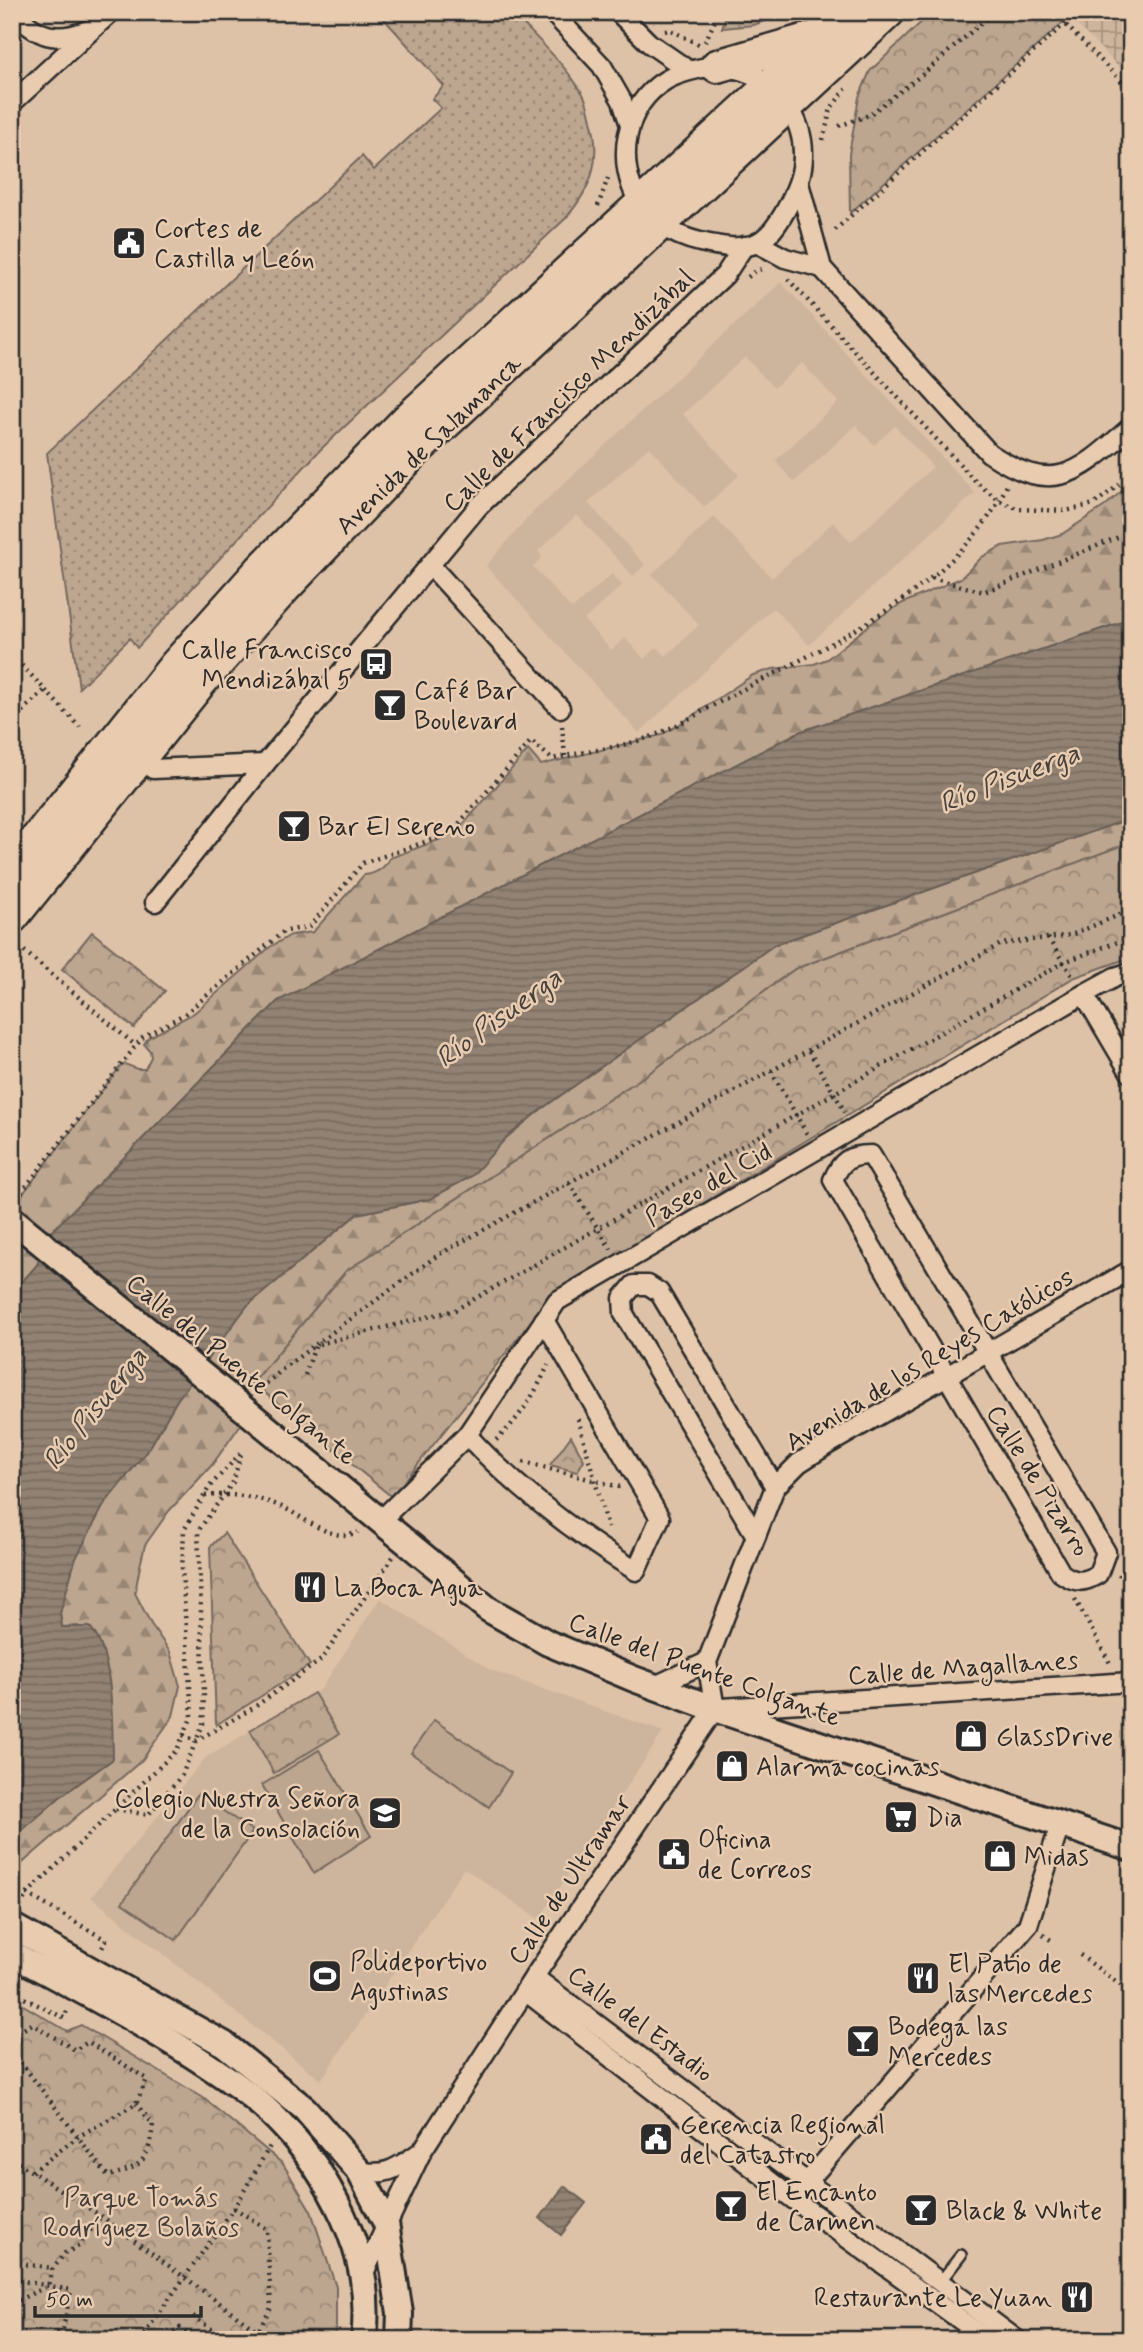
<svg xmlns="http://www.w3.org/2000/svg" width="1143" height="2352" viewBox="0 0 1143 2352" font-family="Mynerve,sans-serif">
	<style>
		.built { fill: #cdb49c; fill-rule: evenodd }
		.industrial { fill: url(#industrial-grid) }
		.grass { fill: url(#grass-dots); stroke: #74685e; stroke-width: 2 }
		.forest { fill: url(#forest-firs); stroke: #74685e; stroke-width: 2 }
		.park { fill: url(#park-crowns); stroke: #74685e; stroke-width: 2 }
		.pitch { fill: #bca690; stroke: #74685e; stroke-width: 2 }
		.water { fill: url(#water-rules); stroke: #695f56; stroke-width: 2 }
		.lines { fill: none; stroke-linecap: round; stroke-linejoin: round }
		.lane-casing { stroke: #2b2b2b; stroke-width: 14 }
		.street-casing { stroke: #2b2b2b; stroke-width: 23 }
		.secondary-casing { stroke: #2b2b2b; stroke-width: 30 }
		.highway-casing { stroke: #2b2b2b; stroke-width: 37 }
		.path { stroke: #2b2b2b; stroke-width: 4.5; stroke-dasharray: 2 5; stroke-linecap: butt }
		.lane { stroke: #e9ccb0; stroke-width: 9 }
		.street { stroke: #e9ccb0; stroke-width: 18 }
		.secondary { stroke: #e9ccb0; stroke-width: 24 }
		.highway { stroke: #e9ccb0; stroke-width: 32 }
		.labels { text-anchor: middle; stroke-width: 5; stroke-linejoin: round; paint-order: stroke }
		.poi-label { font-size: 26px; fill: #2b2b2b; stroke: #e9ccb0; text-anchor: start }
		.street-label { font-size: 26px; fill: #2b2b2b; stroke: #e9ccb0 }
		.park-label { font-size: 26px; fill: #413d3a; stroke: #e9ccb0 }
		.water-label { font-size: 28px; font-style: italic; fill: #45413d; stroke: #e9ccb0 }
	</style>
	<defs>
		<pattern id="industrial-grid" width="8" height="8" patternUnits="userSpaceOnUse" patternTransform="scale(1.75)"><rect width="8" height="8" fill="#cdb49c"/><path d="M0 4h8M4 0v8" fill="none" stroke="#a7937f"/></pattern>
		<pattern id="grass-dots" width="8" height="8" patternUnits="userSpaceOnUse" patternTransform="scale(1.75)"><rect width="8" height="8" fill="#bca690"/><path d="M2 2h.1M6 6h.1" fill="none" stroke="#998776" stroke-width="1.8" stroke-linecap="round"/></pattern>
		<pattern id="forest-firs" width="22" height="20" patternUnits="userSpaceOnUse" patternTransform="scale(1.75)"><rect width="22" height="20" fill="#bca690"/><path d="M5 1l3.5 6h-7zM16 11l3.5 6h-7z" fill="#998776"/></pattern>
		<pattern id="park-crowns" width="20" height="18" patternUnits="userSpaceOnUse" patternTransform="scale(1.75)"><rect width="20" height="18" fill="#bca690"/><path d="M2 6a3 3 0 1 1 6 0M12 15a3 3 0 1 1 6 0" fill="none" stroke="#998776"/></pattern>
		<pattern id="water-rules" width="6" height="5" patternUnits="userSpaceOnUse" patternTransform="scale(1.75)"><rect width="6" height="5" fill="#928273"/><path d="M0 2.5h6" fill="none" stroke="#776b5f"/></pattern>
	</defs>
	<rect width="100%" height="100%" fill="#dec2a8"/>
	<filter id="ink" filterUnits="userSpaceOnUse"><feTurbulence type="fractalNoise" baseFrequency=".0143" numOctaves="2"/><feDisplacementMap in="SourceGraphic" scale="14" xChannelSelector="R" yChannelSelector="G"/><feConvolveMatrix kernelMatrix="1 2 1 2 8 2 1 2 1" color-interpolation-filters="sRGB"/></filter>
	<g filter="url(#ink)">
		<g class="built">
			<path d="M781,282L975,493L809,645L773,608L639,733L486,566L531,514ZM745,357L774,388L802,363L838,402L775,461L794,482L856,425L874,445L895,426L933,467L851,542L833,522L772,578L714,517L652,574L699,625L666,656L657,647L644,659L625,638L611,650L584,620L622,585L612,574L572,609L533,567L542,557L538,551L577,515L633,576L645,565L588,503L649,447L704,507L733,481L739,475L683,414Z"/>
			<path d="M380,1598L490,1670L663,1732L539,1919L464,1868L321,2080L91,1897L206,1757L321,1689Z"/>
		</g>
		<path class="industrial" d="M1083,12H1131V67L1125,73L1074,22Z"/>
		<g class="grass">
			<path d="M378,12H512C536,38 565,64 583,94C587,101 589,111 591,120C602,160 592,188 565,219L320,450L137,648L130,638L79,688L47,453L362,156L374,170L441,108L432,99L444,86Z"/>
			<path d="M727,12H787L754,25L722,28Z"/>
		</g>
		<g class="forest">
			<path d="M1131,483V619L799,732L278,1001L50,1233L37,1265L21,1283L12,1305V1240L14,1241L32,1218L20,1207L22,1195L120,1067L125,1064L137,1069H145L151,1057L150,1051L144,1044L148,1038L194,1013L270,947L291,935L313,932L364,875C376,874 384,869 390,858L455,834L528,750L541,765L661,735L680,724L753,675L773,669L814,664L827,659L878,618L903,603L961,578L982,557L1002,546L1043,540L1062,534L1105,506Z"/>
			<path d="M1131,818V842L795,969L648,1074L346,1271L253,1383L245,1391H241L233,1385L217,1405L241,1424L212,1465L169,1511L145,1545L140,1566L135,1593L151,1624L170,1652L180,1686L173,1716L142,1760L12,1872V1839L60,1797L113,1759L78,1626L62,1627L60,1613L75,1560L85,1538L105,1503L150,1447L177,1400L247,1306L357,1214L430,1199L540,1110L774,945Z"/>
		</g>
		<g class="park">
			<path d="M932,12H1075L850,213L849,154L859,97L870,71Z"/>
			<path d="M1131,842V957L1073,978L551,1296L392,1497L253,1383L346,1271L648,1074L795,969Z"/>
			<path d="M92,932L165,991L134,1028L62,969Z"/>
			<path d="M571,1436L584,1460L577,1472L550,1465Z"/>
			<path d="M224,1533L310,1665L216,1725L210,1547Z"/>
			<path d="M314,1693L339,1734L274,1773L250,1730Z"/>
			<path d="M20,2003L67,2031L81,2025L202,2097L283,2164L311,2211L336,2287V2330L331,2340H12V2015Z"/>
		</g>
		<g class="pitch">
			<path d="M434,1720L511,1773L489,1807L411,1753Z"/>
			<path d="M319,1750L371,1836L314,1873L262,1785Z"/>
			<path d="M198,1794L253,1831L176,1940L122,1903Z"/>
		</g>
		<g class="water">
			<path d="M1131,619V818L774,945L540,1110L506,1138L472,1176L430,1199L357,1214L247,1306L177,1400L150,1447L105,1503L75,1560L60,1613L62,1627H90C114,1653 112,1725 113,1759L60,1797L12,1839V1305L21,1283L37,1265L50,1233L278,1001L799,732Z"/>
			<path d="M564,2186L586,2203L561,2235L540,2218Z"/>
		</g>
		<g class="lines">
			<g class="lane-casing">
				<path id="lane" d="M940,2282L961,2255"/>
			</g>
			<g class="street-casing">
				<g id="street">
					<path d="M14,12C37,37 56,43 88,30"/>
					<path d="M552,12L602,66L622,101L630,125"/>
					<path d="M618,12L649,43L688,70"/>
					<path d="M717,66C725,68 734,68 743,71C778,81 804,120 803,156C803,173 797,187 790,202C783,216 772,236 757,243C739,251 718,246 700,242C675,236 653,223 639,202C615,162 624,105 666,80C682,71 699,68 717,66Z"/>
					<path d="M12,103L111,12"/>
					<path d="M799,183L822,268L989,453C1055,497 1078,473 1131,427"/>
					<path d="M757,243L785,258L822,268"/>
					<path d="M430,565L560,708"/>
					<path d="M153,769L265,764"/>
					<path d="M155,902L265,764L478,507L725,275L744,246"/>
					<path d="M1084,994L1131,1074"/>
					<path d="M871,1155L1106,1552L1098,1574C1084,1583 1075,1583 1061,1573L833,1180C841,1161 849,1155 871,1155Z"/>
					<path d="M467,1435C516,1489 574,1532 636,1571L660,1518L544,1320"/>
					<path d="M380,1521L467,1435L557,1301L1084,994L1115,977L1131,972"/>
					<path d="M756,1536L624,1314L623,1298L634,1285H648L659,1292L775,1487"/>
					<path d="M655,1686L707,1662"/>
					<path d="M722,1708L1131,1682"/>
					<path d="M715,1709L707,1662L775,1487L799,1463L827,1445L1131,1270"/>
					<path d="M534,1977L1017,2340"/>
					<path d="M525,1991L793,2199L988,2340"/>
					<path d="M359,2171C386,2177 397,2168 419,2153"/>
					<path d="M802,2188L1028,1925L1060,1825"/>
					<path d="M364,2273L422,2151L534,1977L715,1709"/>
				</g>
			</g>
			<g class="secondary-casing">
				<g id="secondary">
					<path d="M12,1219L488,1609L548,1643L634,1679L715,1709L1131,1848"/>
					<path d="M12,1926L224,2044L305,2109L359,2171L386,2223L400,2313L399,2340"/>
					<path d="M12,1954C70,1984 128,2015 184,2050C220,2073 256,2096 285,2128C309,2153 328,2184 343,2216C362,2258 369,2293 364,2340"/>
				</g>
			</g>
			<g class="highway-casing">
				<g id="highway">
					<path d="M717,66L817,37"/>
					<path d="M12,870L175,666L261,570L408,419L770,86L845,12"/>
					<path d="M12,917L202,680L284,588L414,452L888,12"/>
				</g>
			</g>
			<g class="path">
				<path d="M1063,12L1065,24L1124,84L1131,78"/>
				<path d="M665,31L670,30L702,46"/>
				<path d="M705,42L719,12"/>
				<path d="M839,126L869,115L923,74L994,12"/>
				<path d="M823,140L831,108L846,89"/>
				<path d="M598,206L608,178"/>
				<path d="M835,230L1078,12"/>
				<path d="M748,277L757,270L764,269"/>
				<path d="M788,279L977,483L1000,501L1019,509L1066,511L1094,504L1131,476"/>
				<path d="M932,578L984,592L1131,532"/>
				<path d="M12,655L80,727"/>
				<path d="M12,721L45,690"/>
				<path d="M562,726L565,756"/>
				<path d="M1048,938L1074,979"/>
				<path d="M24,951L135,1045"/>
				<path d="M809,1051L845,1112"/>
				<path d="M771,1071L807,1134"/>
				<path d="M569,1183L611,1249"/>
				<path d="M17,1198L142,1038L186,1013L283,932L310,926L363,863L443,836L455,828L531,741L552,759C581,752 623,747 650,737C681,725 711,706 740,691C834,643 963,583 1008,483"/>
				<path d="M319,1344L455,1310L1064,962L1131,937"/>
				<path d="M305,1375L315,1346"/>
				<path d="M256,1393L285,1367L438,1255L1001,944L1071,935L1131,910"/>
				<path d="M578,1419L608,1528"/>
				<path d="M496,1440C518,1421 537,1391 548,1365"/>
				<path d="M523,1462L620,1487"/>
				<path d="M205,1496C231,1493 255,1496 280,1506C304,1516 331,1544 358,1532"/>
				<path d="M1119,1574L1131,1595"/>
				<path d="M1075,1599L1111,1665"/>
				<path d="M183,1735L196,1741L253,1708L321,1660L393,1557"/>
				<path d="M116,1809L148,1815L182,1775L203,1724L204,1692L198,1531L233,1482L241,1454"/>
				<path d="M27,1894L106,1940L100,1952"/>
				<path d="M20,1906L27,1894L177,1750L192,1716L182,1570L184,1530L210,1486L241,1453"/>
				<path d="M1043,1935L1054,1942"/>
				<path d="M1080,1955L1131,1993"/>
				<path d="M12,1992L64,2018L68,2008"/>
				<path d="M12,2036L32,2024L75,2050L88,2042L147,2079L136,2104L79,2136L32,2172"/>
				<path d="M12,2051L108,2176C143,2167 149,2160 153,2124L136,2104"/>
				<path d="M12,2159L101,2216L270,2340"/>
				<path d="M234,2208L267,2229L271,2308L253,2340"/>
				<path d="M12,2263L53,2268"/>
				<path d="M12,2279L71,2290L63,2329L46,2340"/>
				<path d="M12,2303L48,2286L52,2270L65,2253L79,2246L101,2216"/>
				<path d="M193,2316L227,2340"/>
				<path d="M12,2331L25,2340"/>
				<path d="M140,2340L234,2208L270,2146"/>
				<path d="M171,2340L180,2328L196,2340"/>
			</g>
			<use href="#lane" class="lane"/>
			<use href="#street" class="street"/>
			<use href="#secondary" class="secondary"/>
			<use href="#highway" class="highway"/>
		</g>
	</g>
	<defs>
		<g id="civic-square" transform="scale(1.75)"><rect x="-9" y="-9" width="18" height="18" rx="4" fill="#2b2b2b" stroke="#e9ccb0"/><path d="M-.6-6.5H3V-4.5H.6V-3L4-1V1h2V6H-6V1h2V-1L-.6-3ZM-1.2 2.5V6h2.4V2.5Z" fill="#fff"/></g>
		<g id="bus-square" transform="scale(1.75)"><rect x="-9" y="-9" width="18" height="18" rx="4" fill="#2b2b2b" stroke="#e9ccb0"/><path d="M-5-6H5V4H4V6H2V4H-2V6H-4V4H-5ZM-3.5-4V0h7V-4ZM-3.5 1.2v1.5H-2V1.2ZM2 1.2v1.5H3.5V1.2Z" fill="#fff"/></g>
		<g id="bar-square" transform="scale(1.75)"><rect x="-9" y="-9" width="18" height="18" rx="4" fill="#2b2b2b" stroke="#e9ccb0"/><path d="M-6-5H6L.8 .8V4.5H3.5V6h-7V4.5H-.8V.8Z" fill="#fff"/></g>
		<g id="restaurant-square" transform="scale(1.75)"><rect x="-9" y="-9" width="18" height="18" rx="4" fill="#2b2b2b" stroke="#e9ccb0"/><path d="M-5-6h1v4h1v-4h1v4h1v-4h1v5L-1.5 .5V6h-2V.5L-5-1ZM5-6V6H3V1.5H1.5Q1.5-4 5-6Z" fill="#fff"/></g>
		<g id="shop-square" transform="scale(1.75)"><rect x="-9" y="-9" width="18" height="18" rx="4" fill="#2b2b2b" stroke="#e9ccb0"/><path d="M-5-2.5h2.3a2.7 3.5 0 0 1 5.4 0H5L5.5 6h-11ZM-1.5-2.5h3a1.5 2.3 0 0 0-3 0Z" fill="#fff"/></g>
		<g id="school-square" transform="scale(1.75)"><rect x="-9" y="-9" width="18" height="18" rx="4" fill="#2b2b2b" stroke="#e9ccb0"/><path d="M0-5L7-2L0 1L-7-2ZM-4 1L0 2.5L4 1V4Q0 6-4 4Z" fill="#fff"/></g>
		<g id="supermarket-square" transform="scale(1.75)"><rect x="-9" y="-9" width="18" height="18" rx="4" fill="#2b2b2b" stroke="#e9ccb0"/><path d="M-6-5.5h2.5l.6 2H6L4.5 2H-2.5L-4.4-4H-6ZM-1.5 3.2a1.3 1.3 0 1 0 .1 0ZM3 3.2a1.3 1.3 0 1 0 .1 0Z" fill="#fff"/></g>
		<g id="stadium-square" transform="scale(1.75)"><rect x="-9" y="-9" width="18" height="18" rx="4" fill="#2b2b2b" stroke="#e9ccb0"/><path d="M0-5a6.5 5 0 1 0 0 10a6.5 5 0 1 0 0-10ZM-3.5-1.8h7v3.6h-7Z" fill="#fff"/></g>
	</defs>
	<g fill-rule="evenodd">
		<use href="#civic-square" x="129" y="243"/>
		<use href="#bus-square" x="376" y="664"/>
		<use href="#bar-square" x="390" y="705"/>
		<use href="#bar-square" x="294" y="826"/>
		<use href="#restaurant-square" x="310" y="1587"/>
		<use href="#shop-square" x="971" y="1736"/>
		<use href="#shop-square" x="732" y="1766"/>
		<use href="#school-square" x="385" y="1813"/>
		<use href="#supermarket-square" x="901" y="1817"/>
		<use href="#civic-square" x="674" y="1854"/>
		<use href="#shop-square" x="1000" y="1856"/>
		<use href="#stadium-square" x="325" y="1976"/>
		<use href="#restaurant-square" x="923" y="1978"/>
		<use href="#bar-square" x="863" y="2041"/>
		<use href="#civic-square" x="656" y="2139"/>
		<use href="#bar-square" x="731" y="2206"/>
		<use href="#bar-square" x="921" y="2210"/>
		<use href="#restaurant-square" x="1077" y="2297"/>
	</g>
	<g class="labels">
		<g class="poi-label">
			<text x="154" y="237">Cortes de<tspan x="154" dy="30">Castilla y León</tspan></text>
			<text x="352" y="658" text-anchor="end">Calle Francisco<tspan x="352" dy="30">Mendizábal 5</tspan></text>
			<text x="414" y="699">Café Bar<tspan x="414" dy="30">Boulevard</tspan></text>
			<text x="318" y="835">Bar El Sereno</text>
			<text x="334" y="1596">La Boca Agua</text>
			<text x="996" y="1745">GlassDrive</text>
			<text x="756" y="1775">Alarma cocinas</text>
			<text x="360" y="1807" text-anchor="end">Colegio Nuestra Señora<tspan x="360" dy="30">de la Consolación</tspan></text>
			<text x="926" y="1826">Dia</text>
			<text x="698" y="1848">Oficina<tspan x="698" dy="30">de Correos</tspan></text>
			<text x="1024" y="1865">Midas</text>
			<text x="350" y="1970">Polideportivo<tspan x="350" dy="30">Agustinas</tspan></text>
			<text x="948" y="1972">El Patio de<tspan x="948" dy="30">las Mercedes</tspan></text>
			<text x="888" y="2035">Bodega las<tspan x="888" dy="30">Mercedes</tspan></text>
			<text x="680" y="2133">Gerencia Regional<tspan x="680" dy="30">del Catastro</tspan></text>
			<text x="756" y="2200">El Encanto<tspan x="756" dy="30">de Carmen</tspan></text>
			<text x="946" y="2219">Black &amp; White</text>
			<text x="1052" y="2306" text-anchor="end">Restaurante Le Yuan</text>
		</g>
		<g class="street-label">
			<text transform="translate(568 390) rotate(-44)" y="9">Calle de Francisco Mendizábal</text>
			<text transform="translate(428 444) rotate(-44)" y="9">Avenida de Salamanca</text>
			<text transform="translate(708 1184) rotate(-30)" y="9">Paseo del Cid</text>
			<text transform="translate(929 1359) rotate(-31)" y="9">Avenida de los Reyes Católicos</text>
			<text transform="translate(242 1369) rotate(39)" y="9">Calle del Puente Colgante</text>
			<text transform="translate(1039 1480) rotate(58)" y="9">Calle de Pizarro</text>
			<text transform="translate(963 1667) rotate(-4)" y="9">Calle de Magallanes</text>
			<text transform="translate(705 1669) rotate(20)" y="9">Calle del Puente Colgante</text>
			<text transform="translate(569 1879) rotate(-56)" y="9">Calle de Ultramar</text>
			<text transform="translate(641 2023) rotate(37)" y="9">Calle del Estadio</text>
		</g>
		<g class="park-label">
			<text x="141" y="2206">Parque Tomás<tspan x="141" dy="30">Rodríguez Bolaños</tspan></text>
		</g>
		<g class="water-label">
			<text transform="translate(1009 777) rotate(-21)" y="10">Río Pisuerga</text>
			<text transform="translate(498 1017) rotate(-36)" y="10">Río Pisuerga</text>
			<text transform="translate(94 1408) rotate(-51)" y="10">Río Pisuerga</text>
		</g>
	</g>
	<rect width="1143" height="2352" fill="none" stroke="#e9ccb0" stroke-width="42"/>
	<rect x="21" y="21" width="1101" height="2310" fill="none" stroke="#2b2b2b" stroke-width="2.5" filter="url(#ink)"/>
	<path d="M35 2306v10h166v-10" fill="none" stroke="#2b2b2b" stroke-width="3.5"/>
	<text x="46" y="2306" font-size="21" fill="#2b2b2b" stroke="#e9ccb0" stroke-width="5" paint-order="stroke">50 m</text>
</svg>
